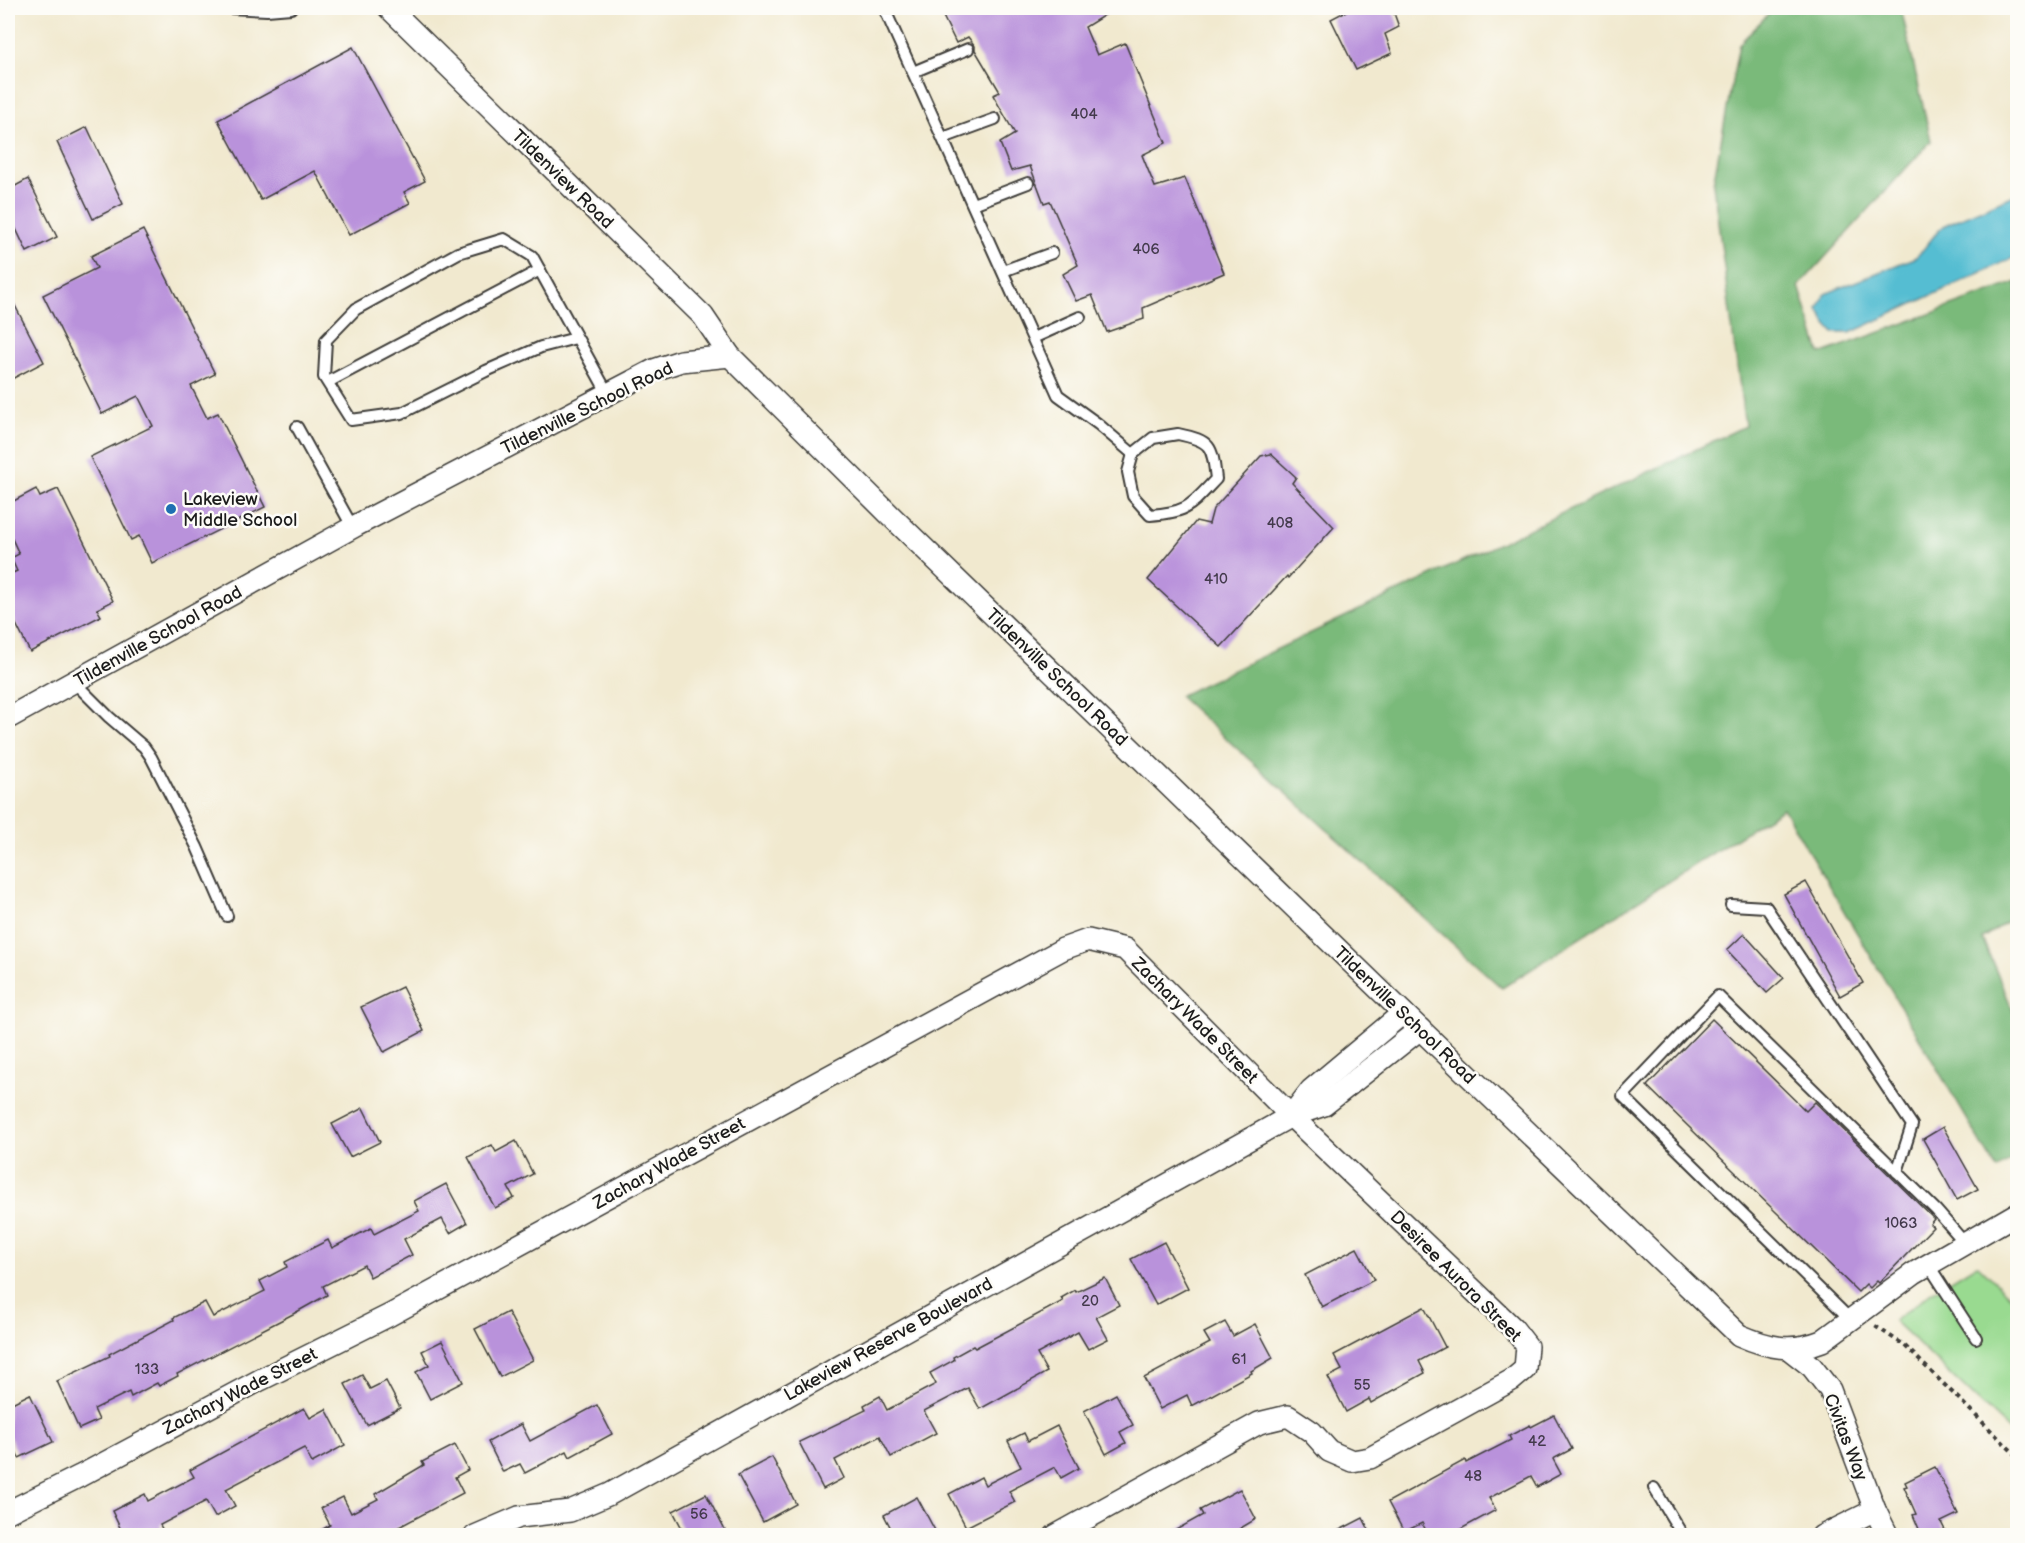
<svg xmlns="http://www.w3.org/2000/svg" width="2025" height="1543" viewBox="0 0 2025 1543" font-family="'Balsamiq Sans',sans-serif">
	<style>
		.green { fill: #99da90; stroke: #5a7b56; stroke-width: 1.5 }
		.forest { fill: #7aba7a; stroke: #4b6b4b; stroke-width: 1.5 }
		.water { fill: #54bdd2; stroke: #386c77; stroke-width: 1.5 }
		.building { fill: #b992db }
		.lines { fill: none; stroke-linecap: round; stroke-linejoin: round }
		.lane-casing { stroke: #3c3b37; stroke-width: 14 }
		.street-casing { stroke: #3c3b37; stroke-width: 24 }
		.path { stroke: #3c3b37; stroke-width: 4; stroke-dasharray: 4.5 4.5; stroke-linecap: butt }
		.lane { stroke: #fff; stroke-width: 10 }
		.street { stroke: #fff; stroke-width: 21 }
		.poi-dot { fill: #1f6fb2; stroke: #fdfcf7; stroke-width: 2 }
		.labels { text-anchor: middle; stroke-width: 5; stroke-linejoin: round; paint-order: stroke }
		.number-label { font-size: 15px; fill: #433a4c }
		.street-label { font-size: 18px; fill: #1c1c1c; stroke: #fdfcf7 }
		.poi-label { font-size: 18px; fill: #1c1c1c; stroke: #fdfcf7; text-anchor: start }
	</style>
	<rect width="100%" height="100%" fill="#fdfcf7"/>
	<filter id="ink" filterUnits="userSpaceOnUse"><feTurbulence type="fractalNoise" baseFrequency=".0167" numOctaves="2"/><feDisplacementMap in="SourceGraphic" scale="12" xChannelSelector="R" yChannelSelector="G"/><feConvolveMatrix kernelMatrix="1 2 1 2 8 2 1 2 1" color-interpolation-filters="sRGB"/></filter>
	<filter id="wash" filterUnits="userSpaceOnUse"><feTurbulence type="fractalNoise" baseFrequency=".008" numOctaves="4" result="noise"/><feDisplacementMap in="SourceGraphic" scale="24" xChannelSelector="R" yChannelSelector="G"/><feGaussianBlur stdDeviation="1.35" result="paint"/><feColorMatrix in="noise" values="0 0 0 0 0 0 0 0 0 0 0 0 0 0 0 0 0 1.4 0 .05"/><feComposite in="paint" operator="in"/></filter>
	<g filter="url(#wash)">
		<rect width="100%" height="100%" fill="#f1e9cf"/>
		<path class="green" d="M1977,1264L2017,1303V1430L2012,1433L1894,1321L1930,1293Z"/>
		<path class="forest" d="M1774,8H1901L1931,141L1799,286L1820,354L2017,282V916L1982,938L2017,1020V1155L1997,1170L1783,808L1502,988L1179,696L1745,426L1713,184L1739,44Z"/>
		<path class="water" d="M2017,194V256L1850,333H1834L1826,324L1818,309L1825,294L1916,257C1928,246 1934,232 1947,224Z"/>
		<g id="blocks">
			<g class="building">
				<path d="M939,8H1116L1085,27L1097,55L1125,43L1166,143L1142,155L1155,187L1185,178L1224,273L1143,308L1144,319L1107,332L1092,295L1076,301L1063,274L1078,265L1050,201L1044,203L1030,166L1011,171L1000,143L1015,134L993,95L1000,92L975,50V46L968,37L956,43Z"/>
				<path d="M1352,8H1392L1399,27L1385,34L1392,53L1356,70L1331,19Z"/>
				<path d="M353,47L425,181L404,192L410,203L349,235L315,171L261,200L218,120Z"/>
				<path d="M87,127L123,204L93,219L57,142Z"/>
				<path d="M28,179L57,237L27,252L8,212V190Z"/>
				<path d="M143,230L215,374L191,386L207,418L218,413L265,507L152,563L139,536L131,540L90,457L153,426L138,396L102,414L43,295L97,268L91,256Z"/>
				<path d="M8,292L44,362L8,381Z"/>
				<path d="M1271,454L1296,477L1292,483L1334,527L1288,578L1287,576L1221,647L1148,580L1196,521L1209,524L1213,509L1261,456Z"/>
				<path d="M36,489L40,497L58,489L113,601L97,609L101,616L30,652L8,608V575L17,571L11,558L19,554L8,530V504Z"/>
				<path d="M1806,882L1863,983L1840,996L1784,894Z"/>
				<path d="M1744,934L1784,978L1767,993L1727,950Z"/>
				<path d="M402,987L424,1031L384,1052L361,1007Z"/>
				<path d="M1712,1019L1806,1111L1815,1102L1934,1219L1930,1224L1933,1227L1879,1283L1877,1281L1870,1288L1866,1284L1858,1292L1647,1086Z"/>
				<path d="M363,1108L380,1142L350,1157L332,1124Z"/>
				<path d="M1943,1127L1978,1189L1957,1200L1923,1139Z"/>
				<path d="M516,1141L533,1174L508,1187L514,1198L495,1208L468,1157L492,1145L496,1152Z"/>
				<path d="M446,1184L467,1223L450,1233L442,1219L404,1239L412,1255L370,1277L364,1265L323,1286L327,1295L293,1314L177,1374L178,1376L159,1386L157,1383L131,1397L129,1392L94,1409L99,1420L79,1429L57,1381L110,1356L109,1354L174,1320L173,1318L205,1302L213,1317L265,1291L260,1281L287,1267L285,1262L328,1240L332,1248L371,1228L374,1234L419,1211L414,1201Z"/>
				<path d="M1164,1242L1188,1288L1156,1305L1131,1259Z"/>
				<path d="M1357,1248L1374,1280L1322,1307L1305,1275Z"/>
				<path d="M1105,1278L1119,1305L1096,1317L1108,1339L1088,1349L1078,1332L1037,1354L1047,1372L980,1409L968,1388L924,1411L936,1433L891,1457L880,1436L835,1460L844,1478L823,1489L799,1442L866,1410L864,1405L880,1396L887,1410L936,1384L930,1373L954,1360L953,1357L973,1346L975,1348L1063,1301L1061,1298L1075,1290L1076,1292Z"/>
				<path d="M1424,1307L1445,1347L1419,1361L1425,1373L1371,1403L1369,1399L1346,1412L1328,1377L1342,1370L1334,1355Z"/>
				<path d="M508,1312L533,1360L500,1377L475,1329Z"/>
				<path d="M1225,1322L1233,1336L1255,1324L1273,1358L1251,1371L1252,1373L1192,1406L1187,1395L1160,1409L1144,1378L1210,1343L1204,1333Z"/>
				<path d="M442,1341L463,1382L430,1399L416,1372L429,1365L422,1351Z"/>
				<path d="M362,1375L370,1389L386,1381L400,1408L367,1425L345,1384Z"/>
				<path d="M30,1394L53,1442L19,1458L8,1434V1405Z"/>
				<path d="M1116,1394L1133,1425L1120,1432L1126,1443L1106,1454L1084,1411Z"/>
				<path d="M597,1405L612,1434L570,1457L567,1451L525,1473L520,1464L503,1472L488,1442L521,1424L530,1441Z"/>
				<path d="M304,1408L310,1418L326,1409L345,1445L312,1463L304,1448L226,1489L235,1506L215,1517L206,1501L160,1525L166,1536H124L112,1511L145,1494L148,1501L194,1477L190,1470Z"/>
				<path d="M1554,1415L1572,1449L1553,1459L1561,1474L1537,1487L1531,1476L1489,1498L1496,1510L1448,1536H1429L1422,1523L1404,1532L1388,1502L1465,1460L1466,1463L1511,1440L1509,1436L1530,1425L1531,1427Z"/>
				<path d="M1057,1426L1079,1468L1061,1478L1055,1467L1009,1491L1015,1502L966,1527L949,1494L981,1477L985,1485L1021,1467L1008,1441L1024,1433L1028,1441Z"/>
				<path d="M455,1445L468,1470L455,1477L463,1493L382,1536H311L330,1525L321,1508L343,1497L351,1513L378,1499L375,1494L424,1465L422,1462Z"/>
				<path d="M772,1457L796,1504L763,1522L738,1475Z"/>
				<path d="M1935,1467L1958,1514L1941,1522L1948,1536H1922L1913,1515L1916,1514L1904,1487L1907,1486L1905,1482Z"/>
				<path d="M1240,1489L1256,1519L1239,1529L1242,1536H1165L1203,1515L1200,1510Z"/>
				<path d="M706,1494L728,1536H686L673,1511Z"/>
				<path d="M917,1497L938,1536H895L884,1515Z"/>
				<path d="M1363,1518L1372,1536H1328Z"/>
			</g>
		</g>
	</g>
	<g filter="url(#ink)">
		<use href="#blocks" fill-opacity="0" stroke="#3c3b37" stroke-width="1.5"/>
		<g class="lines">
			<g class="lane-casing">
				<g id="lane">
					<path d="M230,8L267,10L291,8"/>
					<path d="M884,8L1058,395L1098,424L1133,454"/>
					<path d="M913,72L968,49"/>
					<path d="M943,138L995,119"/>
					<path d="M973,204L1028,183"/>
					<path d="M1003,271L1052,253"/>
					<path d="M576,338L541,347L486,371L402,413L351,420L324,377L326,340L356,309L458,253L504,239L532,256L608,394"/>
					<path d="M1033,338L1080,317"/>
					<path d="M328,382L540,270"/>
					<path d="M297,427L353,528"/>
					<path d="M1178,434C1212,441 1212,446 1216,479C1190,506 1189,512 1150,515L1133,496L1128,472L1133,454L1153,438Z"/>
					<path d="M74,682L109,717L144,747L151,757L197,847L227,916"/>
					<path d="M1731,905L1766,907L1912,1125L1897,1172"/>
					<path d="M1928,1264L1976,1338"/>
					<path d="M1850,1319L1623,1096L1718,996L1936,1210L1964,1242"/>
					<path d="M1654,1488L1683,1536"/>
				</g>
			</g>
			<g class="street-casing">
				<g id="street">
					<path d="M389,8L703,316L730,356L894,519L1420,1029L1739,1335C1769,1348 1791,1353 1822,1341L1914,1273L2018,1213"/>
					<path d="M8,718L357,525L654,370L681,361L730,356"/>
					<path d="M1291,1116L1311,1090L1403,1013"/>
					<path d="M1789,1349L1812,1367L1830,1390L1875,1510L1888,1536"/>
					<path d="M8,1512L80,1476L260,1380L390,1315L1063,949L1088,940L1125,949L1291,1116L1513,1328L1527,1346L1525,1369L1512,1380L1370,1458L1352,1461L1329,1451L1312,1432L1288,1416L1259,1423L1055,1536"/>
					<path d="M475,1536L519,1517L570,1511L610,1494L1291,1116L1324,1105L1420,1029"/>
					<path d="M1822,1536L1875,1510"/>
				</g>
			</g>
			<path class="path" d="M1875,1326L1904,1345L2018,1457"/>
			<use href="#lane" class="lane"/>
			<use href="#street" class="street"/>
		</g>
	</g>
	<circle class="poi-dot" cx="171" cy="509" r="6"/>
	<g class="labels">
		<g class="number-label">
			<text x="1084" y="119">404</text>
			<text x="1146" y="254">406</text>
			<text x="1280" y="528">408</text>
			<text x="1216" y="584">410</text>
			<text x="1901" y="1228">1063</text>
			<text x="1090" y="1306">20</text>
			<text x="1239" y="1364">61</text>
			<text x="147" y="1374">133</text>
			<text x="1362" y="1390">55</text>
			<text x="1537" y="1446">42</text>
			<text x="1473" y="1481">48</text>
			<text x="699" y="1519">56</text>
		</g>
		<g class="street-label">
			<text transform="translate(563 179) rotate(44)" y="6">Tildenview Road</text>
			<text transform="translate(587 408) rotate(-26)" y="6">Tildenville School Road</text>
			<text transform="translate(158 636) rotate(-29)" y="6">Tildenville School Road</text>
			<text transform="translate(1057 677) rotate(44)" y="6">Tildenville School Road</text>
			<text transform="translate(1405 1015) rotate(44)" y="6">Tildenville School Road</text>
			<text transform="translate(1195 1020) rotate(45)" y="6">Zachary Wade Street</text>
			<text transform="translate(669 1163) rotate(-29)" y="6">Zachary Wade Street</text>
			<text transform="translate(1456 1276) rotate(45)" y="6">Desiree Aurora Street</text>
			<text transform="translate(888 1339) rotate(-29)" y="6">Lakeview Reserve Boulevard</text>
			<text transform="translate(240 1391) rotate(-27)" y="6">Zachary Wade Street</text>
			<text transform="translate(1846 1437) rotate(69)" y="6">Civitas Way</text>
		</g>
		<g class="poi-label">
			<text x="183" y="505">Lakeview<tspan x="183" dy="21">Middle School</tspan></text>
		</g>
	</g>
	<rect width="2025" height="1543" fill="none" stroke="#fdfcf7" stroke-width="30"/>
</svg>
